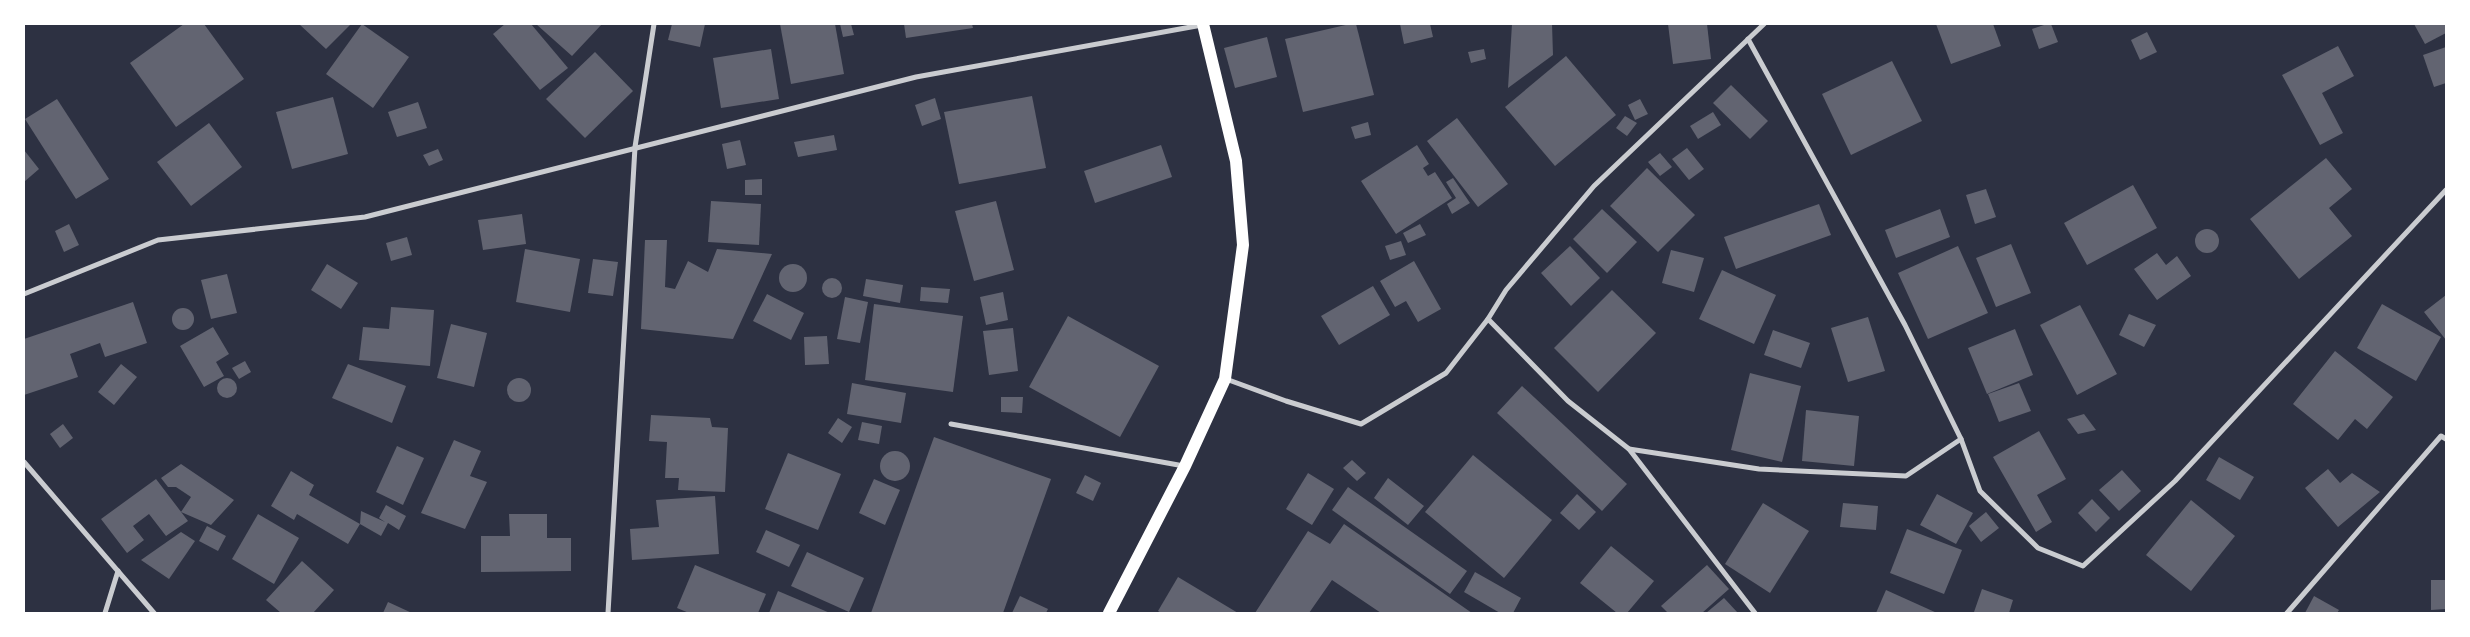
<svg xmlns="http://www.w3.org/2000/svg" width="2470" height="637" viewBox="0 0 2470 637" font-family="Lato,sans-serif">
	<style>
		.building { fill: #626471 }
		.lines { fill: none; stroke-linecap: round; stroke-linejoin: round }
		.minor { stroke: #caccd0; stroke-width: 5 }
		.primary { stroke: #fff; stroke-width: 12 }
	</style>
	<rect width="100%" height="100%" fill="#2d3142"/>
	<g class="building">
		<path d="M184,24H204L244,79L176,127L130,63Z"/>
		<path d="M299,24H351L326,49Z"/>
		<path d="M362,24L409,57L373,108L326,74Z"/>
		<path d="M505,24H531L568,68L540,90L493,34Z"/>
		<path d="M536,24H602L572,56Z"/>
		<path d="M672,24H705L700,47L668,40Z"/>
		<path d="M780,24H835L844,74L791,84Z"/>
		<path d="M840,24H851L854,35L843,37Z"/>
		<path d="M904,24H972L973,28L906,38Z"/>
		<path d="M1350,24H1356L1374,95L1303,112L1285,39Z"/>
		<path d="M1400,24H1430L1433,37L1404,44Z"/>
		<path d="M1512,24H1552L1553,55L1508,88Z"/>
		<path d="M1668,24H1707L1711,59L1673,64Z"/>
		<path d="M1936,24H1993L2001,46L1951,64Z"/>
		<path d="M2047,24H2051L2058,42L2039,49L2032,29Z"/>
		<path d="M2414,24H2446V33L2425,44Z"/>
		<path d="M2147,32L2157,52L2140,60L2131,40Z"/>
		<path d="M1267,37L1277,77L1235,88L1224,48Z"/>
		<path d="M2338,46L2354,76L2322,93L2343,133L2320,145L2282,75Z"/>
		<path d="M2446,47V83L2434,87L2423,55Z"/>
		<path d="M771,49L779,99L721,108L713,58Z"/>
		<path d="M1484,49L1486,59L1471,63L1468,52Z"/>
		<path d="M595,52L633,91L585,138L546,99Z"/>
		<path d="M1566,56L1616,115L1555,166L1505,107Z"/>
		<path d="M1892,61L1922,121L1851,155L1822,94Z"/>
		<path d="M1731,85L1768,121L1750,139L1713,103Z"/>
		<path d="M1032,96L1046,168L959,184L944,112Z"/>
		<path d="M333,97L348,154L292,169L276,112Z"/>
		<path d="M935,98L941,119L922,126L915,105Z"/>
		<path d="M57,99L109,179L76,199L25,119Z"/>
		<path d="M1640,99L1648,114L1635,120L1628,105Z"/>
		<path d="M418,102L427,128L397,137L388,112Z"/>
		<path d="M1713,112L1721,125L1698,139L1690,126Z"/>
		<path d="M1625,116L1637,123L1627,136L1616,128Z"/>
		<path d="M1457,118L1508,184L1478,207L1427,141Z"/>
		<path d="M1368,122L1371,135L1355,139L1351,127Z"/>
		<path d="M209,123L242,167L191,206L157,162Z"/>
		<path d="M834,135L837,150L798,157L794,142Z"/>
		<path d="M740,140L746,165L727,169L722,144Z"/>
		<path d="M1161,145L1172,177L1095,203L1084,171Z"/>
		<path d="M1417,145L1429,164L1423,168L1428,176L1435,172L1452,198L1396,234L1361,181Z"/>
		<path d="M1687,148L1704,169L1689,180L1672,159Z"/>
		<path d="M438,149L443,160L429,166L423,155Z"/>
		<path d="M24,150L39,169L24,182Z"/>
		<path d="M1660,153L1672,167L1660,176L1648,162Z"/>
		<path d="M2326,158L2352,189L2329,208L2352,236L2299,279L2250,219Z"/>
		<path d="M1647,168L1695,215L1658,252L1610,206Z"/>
		<path d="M1453,178L1470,203L1452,214L1447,204L1456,198L1446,182Z"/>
		<path d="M762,179V195H745V180Z"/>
		<path d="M2133,185L2157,228L2087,265L2064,223Z"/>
		<path d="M1986,189L1996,217L1975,224L1966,195Z"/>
		<path d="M711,201L761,204L759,245L708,242Z"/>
		<path d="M996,201L1014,270L974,281L955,211Z"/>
		<path d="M1819,204L1831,235L1736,269L1724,237Z"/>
		<path d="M1602,209L1637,242L1607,273L1573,239Z"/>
		<path d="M1940,209L1950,237L1896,258L1885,230Z"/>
		<path d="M522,214L526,244L483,250L478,220Z"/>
		<path d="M69,224L79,245L64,252L55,231Z"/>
		<path d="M1420,224L1426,235L1408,243L1403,233Z"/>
		<circle cx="2207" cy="241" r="12"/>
		<path d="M407,237L412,255L391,261L386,243Z"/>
		<path d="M645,240H667L665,287L675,289L688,261L708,272L717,249L772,254L733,339L641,329Z"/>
		<path d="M1401,241L1406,255L1390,260L1385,246Z"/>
		<path d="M2011,244L2031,293L1996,307L1976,258Z"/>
		<path d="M1570,246L1600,278L1571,306L1541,273Z"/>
		<path d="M1958,246L1988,313L1928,339L1898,273Z"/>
		<path d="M525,249L580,259L570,312L516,302Z"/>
		<path d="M1671,250L1704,258L1694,292L1662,283Z"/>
		<path d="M2157,253L2166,265L2177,256L2191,276L2157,300L2134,269Z"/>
		<path d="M593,259L618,262L613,296L588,293Z"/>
		<path d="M1414,261L1441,309L1418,322L1406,301L1395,307L1380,281Z"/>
		<circle cx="793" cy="278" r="14"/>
		<path d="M327,264L358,283L341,309L311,290Z"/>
		<path d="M1722,270L1776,295L1754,344L1699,319Z"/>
		<path d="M227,274L237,313L211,319L201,280Z"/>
		<circle cx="832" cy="288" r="10"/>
		<path d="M866,279L903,285L900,303L863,296Z"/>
		<path d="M1373,286L1390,315L1339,345L1321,316Z"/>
		<path d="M921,287L950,289L948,303L920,301Z"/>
		<path d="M1612,290L1656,333L1598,392L1554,348Z"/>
		<path d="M1003,292L1008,320L986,325L980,297Z"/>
		<path d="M767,294L804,313L791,340L753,321Z"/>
		<path d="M2446,295V340L2424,312Z"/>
		<path d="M845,297L868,302L860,343L837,339Z"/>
		<path d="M133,302L147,343L105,357L100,343L70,354L78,377L24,395V339Z"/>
		<path d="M874,304L963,316L953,392L865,380Z"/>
		<path d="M2382,304L2441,337L2416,381L2357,348Z"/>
		<path d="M2080,305L2117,374L2077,395L2040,325Z"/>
		<path d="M391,307L434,310L430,366L359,360L363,327L389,329Z"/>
		<circle cx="183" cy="319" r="11"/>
		<path d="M2129,314L2156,325L2144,347L2119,335Z"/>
		<path d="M1068,316L1159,366L1120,437L1029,387Z"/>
		<path d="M1868,317L1885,371L1848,382L1831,328Z"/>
		<path d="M451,324L487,333L474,387L437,378Z"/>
		<path d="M213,327L229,354L216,362L224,376L204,387L180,346Z"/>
		<path d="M1013,328L1018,371L989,375L983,331Z"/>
		<path d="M2015,329L2033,375L1987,394L1968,348Z"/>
		<path d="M1773,330L1810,343L1801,368L1764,355Z"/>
		<path d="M827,336L829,364L805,365L804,337Z"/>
		<path d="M2335,351L2393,397L2367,429L2355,419L2338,440L2293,404Z"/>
		<path d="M245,361L251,372L239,379L232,368Z"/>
		<path d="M121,364L137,377L114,405L98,392Z"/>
		<path d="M348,364L406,386L392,423L332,398Z"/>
		<path d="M1750,373L1801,386L1782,462L1731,450Z"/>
		<circle cx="519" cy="390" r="12"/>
		<circle cx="227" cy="388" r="10"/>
		<path d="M852,383L906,393L901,423L847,414Z"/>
		<path d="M2019,383L2031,411L1999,422L1988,394Z"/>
		<path d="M1522,386L1627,484L1602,511L1497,413Z"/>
		<path d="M1001,397H1023L1022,413L1001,412Z"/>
		<path d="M1806,410L1859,416L1854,466L1802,461Z"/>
		<path d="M2084,414L2096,430L2078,434L2067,419Z"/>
		<path d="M651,415L710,418L712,427L728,428L725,492L678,490L679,478H665L667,442L649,441Z"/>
		<path d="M838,418L852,427L842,443L828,433Z"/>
		<path d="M862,422L882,426L879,444L858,440Z"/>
		<path d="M63,424L73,438L60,448L50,434Z"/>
		<path d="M2039,431L2066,479L2037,495L2052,522L2036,532L1993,457Z"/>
		<path d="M934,437L1051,479L1003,613H871Z"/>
		<path d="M454,440L481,451L470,476L487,482L465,529L421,513Z"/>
		<path d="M397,446L424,458L403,505L376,492Z"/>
		<circle cx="895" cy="466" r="15"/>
		<path d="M788,453L841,474L818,530L765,509Z"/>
		<path d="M1473,455L1552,520L1504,578L1425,512Z"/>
		<path d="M2219,457L2254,477L2240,500L2206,480Z"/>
		<path d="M1352,460L1366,473L1357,481L1343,468Z"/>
		<path d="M181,464L234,500L211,525L181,512L191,497L176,487H168L161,478Z"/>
		<path d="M2328,469L2340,483L2352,473L2380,492L2338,527L2305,488Z"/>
		<path d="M2122,470L2141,491L2119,511L2099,490Z"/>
		<path d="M291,471L314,485L309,495L360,524L348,544L297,514L294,520L271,506Z"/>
		<path d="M1308,473L1334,489L1312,525L1286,509Z"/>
		<path d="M1085,475L1101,483L1093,501L1076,493Z"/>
		<path d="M1388,478L1424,506L1408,525L1374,498Z"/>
		<path d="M156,479L188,521L166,536L149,514L133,526L144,540L127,553L101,519Z"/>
		<path d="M874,479L900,490L885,525L859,513Z"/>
		<path d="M1348,487L1467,571L1450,594L1332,510Z"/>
		<path d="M1577,494L1596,512L1579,530L1560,513Z"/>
		<path d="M1937,494L1973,513L1956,544L1920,525Z"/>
		<path d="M715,496L719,554L632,560L630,529L659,527L656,500Z"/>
		<path d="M2092,499L2110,518L2096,532L2078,513Z"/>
		<path d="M2191,500L2235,536L2191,591L2146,555Z"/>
		<path d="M1763,503L1809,531L1770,593L1725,564Z"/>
		<path d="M1843,503L1878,506L1876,530L1840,527Z"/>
		<path d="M386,505L406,516L399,530L388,523L381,536L360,524L361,511L385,522L379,518Z"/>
		<path d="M1986,512L1999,528L1981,542L1969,526Z"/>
		<path d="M258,514L299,538L274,584L232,559Z"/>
		<path d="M509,514H547V538H571V571L481,572V536H510Z"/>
		<path d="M1344,524L1472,613H1381L1332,580L1309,613H1255L1308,531L1330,544Z"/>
		<path d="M207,526L226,536L218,551L199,541Z"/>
		<path d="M1907,529L1962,550L1944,594L1890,573Z"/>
		<path d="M766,530L800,545L789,567L756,552Z"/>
		<path d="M181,532L195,541L169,579L141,560Z"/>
		<path d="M1611,546L1654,581L1627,613H1617L1580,583Z"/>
		<path d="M807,552L864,578L849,612L791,586Z"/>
		<path d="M302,561L334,590L313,613H281L266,600Z"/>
		<path d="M695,565L766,594L758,613H689L677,608Z"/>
		<path d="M1707,565L1729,589L1702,613H1668L1661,606Z"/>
		<path d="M1475,572L1521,598L1513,613H1500L1464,592Z"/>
		<path d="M1178,577L1238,613H1161L1158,611Z"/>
		<path d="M2431,580H2446V609L2431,610Z"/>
		<path d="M1982,589L2013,600L2009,613L1974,612Z"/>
		<path d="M1886,590L1937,613H1876Z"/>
		<path d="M778,591L830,613H769Z"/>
		<path d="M1020,596L1048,609L1046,613H1012Z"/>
		<path d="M2314,596L2339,610L2337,613H2305Z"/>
		<path d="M1724,598L1738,613H1706Z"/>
		<path d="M388,602L412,613H383Z"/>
	</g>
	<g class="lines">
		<g class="minor">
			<path d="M1748,39L1905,325L1961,439L1980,491L2038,548L2083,566L2175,481L2446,190"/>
			<path d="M24,294L158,240L365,217L916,77L1202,25"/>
			<path d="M1488,319L1568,401L1629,449L1755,613"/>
			<path d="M1226,379L1286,401L1361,424L1446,373L1488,319L1506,290L1594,186L1764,24"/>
			<path d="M951,424L1184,466"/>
			<path d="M1629,449L1759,469L1906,476L1961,439"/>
			<path d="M24,462L154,613"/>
			<path d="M105,613L118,571"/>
			<path d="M608,613L635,147L654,24"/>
			<path d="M2287,613L2441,436L2446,439"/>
		</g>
		<path class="primary" d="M1109,613L1185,466L1225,379L1243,245L1236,161L1203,24"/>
	</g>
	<rect width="2470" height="637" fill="none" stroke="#ffffff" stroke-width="50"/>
</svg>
